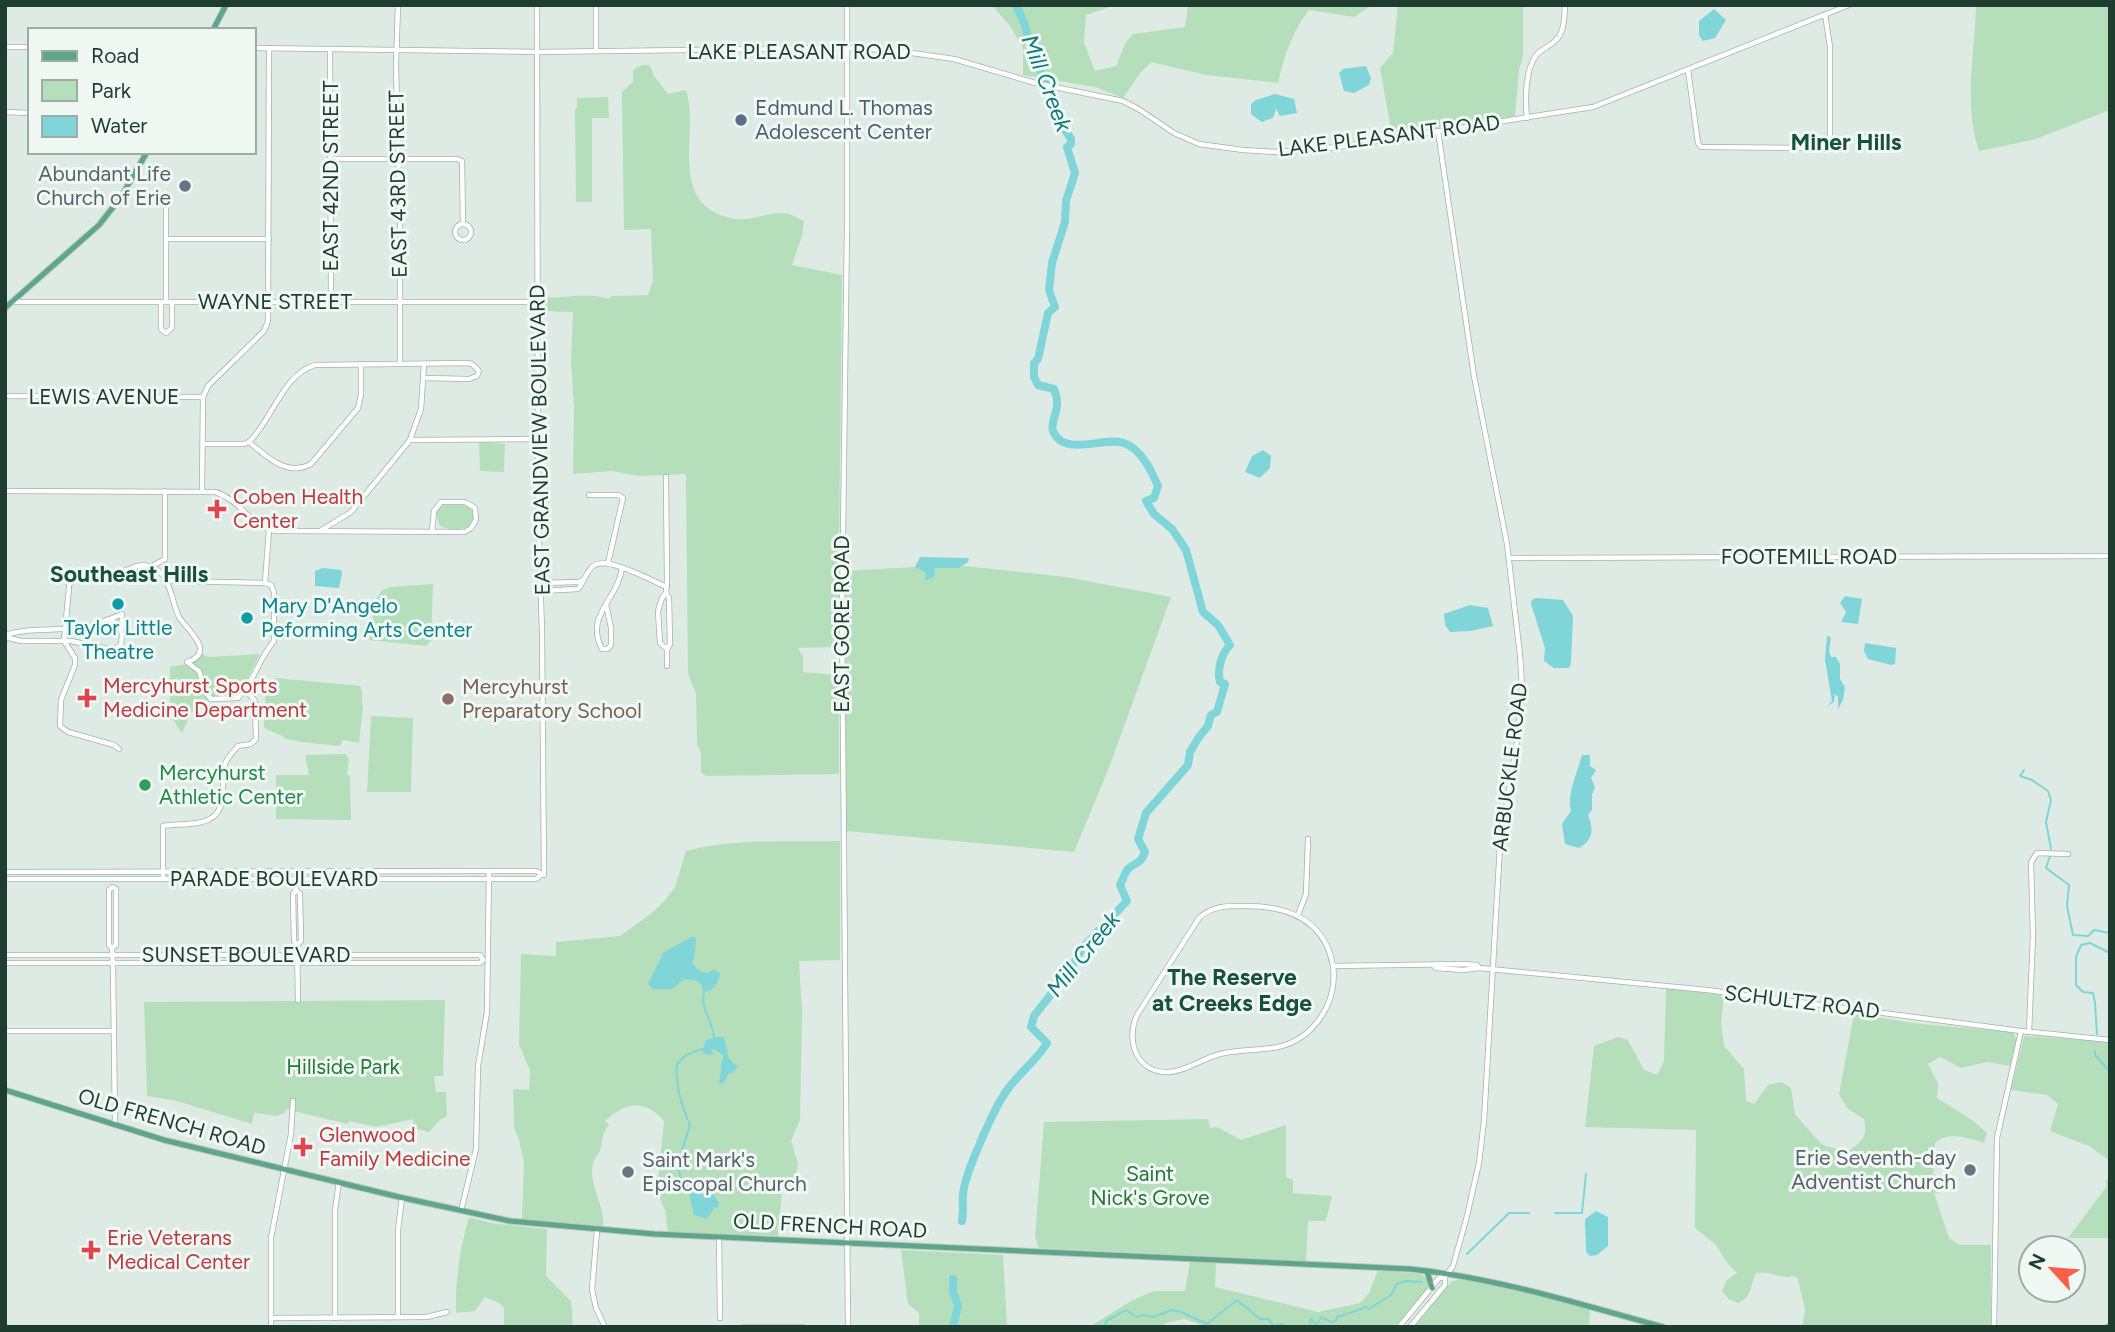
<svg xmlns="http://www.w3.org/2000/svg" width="2115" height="1332" viewBox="0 0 2115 1332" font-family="Figtree,sans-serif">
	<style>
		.green { fill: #b4dfba }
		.water { fill: #7fd5d7 }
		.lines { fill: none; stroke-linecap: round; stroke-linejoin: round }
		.stream { stroke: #7fd5d7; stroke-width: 2 }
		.river { stroke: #7fd5d7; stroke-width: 8 }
		.minor-casing { stroke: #a1b3aa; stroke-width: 6 }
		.major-casing { stroke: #bcc5c1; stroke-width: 7 }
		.minor { stroke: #fff; stroke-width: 4.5 }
		.major { stroke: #5ea68a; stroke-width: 5 }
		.service-dot { fill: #5c6f8a; stroke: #eff8f2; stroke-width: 2.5 }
		.worship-dot { fill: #6b7280; stroke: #eff8f2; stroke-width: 2.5 }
		.health-dot { fill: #e0444e; stroke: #eff8f2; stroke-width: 2.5 }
		.culture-dot { fill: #0f9aa8; stroke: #eff8f2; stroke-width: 2.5 }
		.education-dot { fill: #8d6e63; stroke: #eff8f2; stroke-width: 2.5 }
		.leisure-dot { fill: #2e9e5b; stroke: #eff8f2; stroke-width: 2.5 }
		.labels { text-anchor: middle; stroke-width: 6; stroke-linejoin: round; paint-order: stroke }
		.street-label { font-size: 21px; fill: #1e3d30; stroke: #eff8f2 }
		.service-label { font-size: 21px; fill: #4e5e75; stroke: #eff8f2; text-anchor: start }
		.worship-label { font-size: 21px; fill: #5b616d; stroke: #eff8f2; text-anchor: end }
		.health-label { font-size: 21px; fill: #be3a42; stroke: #eff8f2; text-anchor: start }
		.culture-label { font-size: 21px; fill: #0d838f; stroke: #eff8f2; text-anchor: start }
		.education-label { font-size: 21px; fill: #785e54; stroke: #eff8f2; text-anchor: start }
		.leisure-label { font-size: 21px; fill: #27864d; stroke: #eff8f2; text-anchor: start }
		.park-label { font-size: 21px; fill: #247739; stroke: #eff8f2 }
		.water-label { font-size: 23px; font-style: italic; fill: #127a7e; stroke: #eff8f2 }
		.neighbourhood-label { font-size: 23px; font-weight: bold; fill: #18513b; stroke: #eff8f2 }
	</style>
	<rect width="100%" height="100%" fill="#deebe4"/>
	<g class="green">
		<path d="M992,5H1116L1086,15L1084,43L1095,71L1116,66L1126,42L1133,34L1185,27L1188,5H1372L1354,17L1309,10C1292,32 1284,56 1278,83L1206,75L1151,62L1140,73L1123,98L1095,87L1023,75V48L1010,26Z"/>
		<path d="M1398,5H1523V56L1519,69L1515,116L1392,135L1380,68L1393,53Z"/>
		<path d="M1976,5H2110V110L2036,139L1979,151C1963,103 1975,55 1976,5Z"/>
		<path d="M642,65H650L654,76L668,94L686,90C700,131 666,203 730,218C748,223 766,212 784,213C790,213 798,219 804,221L802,236L792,265L842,275L838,647L798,648L803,657V672L839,675V774L706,776L701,772V752L697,744L696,694L688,673L686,474L639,476L612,471L573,474L574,408L571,361L573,312L544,311V298C565,298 591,292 608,299L612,296L648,295L653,281L651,229L624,230L622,92L633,82V70Z"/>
		<path d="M608,97L609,118H592V202H576L575,109L577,108V98Z"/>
		<path d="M479,442L505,444L504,472L480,471Z"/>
		<path d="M444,504H463L471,508L474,517L470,526C461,530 448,531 439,525L436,511Z"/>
		<path d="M964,566L1066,577L1171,597L1110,765L1074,852L846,831L843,571L915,567L926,573L935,568Z"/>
		<path d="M433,584L431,641L426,646L369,640L375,601L382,590L390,587Z"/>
		<path d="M200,654L210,657L260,654L242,690L233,696H213L191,713L182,733L173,720H170V667L193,663Z"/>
		<path d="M276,678L360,686C364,693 360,700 363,707L359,743L343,740L340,746L301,742L283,738V736L266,729L264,727L266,686Z"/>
		<path d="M371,716L413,718L411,792H367Z"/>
		<path d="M346,754L349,759L347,775H350L351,820L276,819V775H309L305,755Z"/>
		<path d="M840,841V960L799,961L802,1011L800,1120L791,1141L798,1163L794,1185L782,1191L778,1236L668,1232L665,1210L657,1192L664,1121C645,1099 626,1102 605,1121L609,1125C601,1134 603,1142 600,1151C598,1155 595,1157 594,1161C586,1183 606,1205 603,1227L522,1219L524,1162L519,1140L514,1127L513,1089L529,1090L530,1070L519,1045L521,954L556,956V942L620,936L653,912L666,899L675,887L686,851C735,838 790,842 840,841Z"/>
		<path d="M1666,988L1724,995L1721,1022L1724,1046L1744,1069L1746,1101L1754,1104L1768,1085L1781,1082L1791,1088L1795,1114L1812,1134L1823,1145L1847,1152C1862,1141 1868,1138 1864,1119L1847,1108L1839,1094L1854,1014L1921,1024L2013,1032L2017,1041L2011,1066L1986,1062L1961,1068L1940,1057L1928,1064L1938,1083L1937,1098L1972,1120L1987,1133L1984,1143C1969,1138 1948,1131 1935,1143L1933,1174L1943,1177L1938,1193H1934L1949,1238L1960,1245H1991V1327H1802L1805,1310L1798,1279L1793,1276C1780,1280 1772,1270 1756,1273C1750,1285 1752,1298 1738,1303L1729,1299L1722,1291L1726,1281L1737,1273L1728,1264L1715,1244L1695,1228L1696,1130L1585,1127L1594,1046L1618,1037L1628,1040L1644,1070L1657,1075L1664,1060Z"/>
		<path d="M445,1000L443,1076H434L436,1092H446L447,1116L441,1119L429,1132L413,1128V1119L376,1127L349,1121L348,1124L285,1109L286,1112L277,1116L254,1113L252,1124L173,1100L147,1096L144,1002Z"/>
		<path d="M2024,1036L2110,1042V1161L2089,1146L2050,1131L2058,1104L2047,1095L2011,1090Z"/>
		<path d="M1208,1119L1210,1128L1217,1127L1241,1140L1286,1125V1177L1293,1180V1193L1332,1196L1326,1221H1308L1306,1261L1039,1248L1035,1237L1044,1122Z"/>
		<path d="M2110,1178V1238H2068L2107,1186L2106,1180Z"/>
		<path d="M469,1217L490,1223L547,1229L546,1276L571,1301L573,1327H504V1308L499,1303L485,1297L475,1311L456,1313C455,1280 460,1249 469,1217Z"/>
		<path d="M901,1250L1003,1255L1007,1327H919V1313L908,1304Z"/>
		<path d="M1190,1261L1216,1262L1215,1287L1318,1312L1360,1303L1369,1293L1378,1270L1421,1274L1428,1279L1430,1285L1395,1327H1208L1184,1319L1169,1322L1159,1327H1089L1131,1301L1154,1291H1185Z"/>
		<path d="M1460,1279L1520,1290L1590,1309L1589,1327H1414L1451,1282Z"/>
	</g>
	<g class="water">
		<path d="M1714,9L1726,20L1715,38L1703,41L1699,35V21Z"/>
		<path d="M1366,66L1371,78L1369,85L1354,93L1344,91L1339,73L1343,69Z"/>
		<path d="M1275,94L1294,99L1297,113L1280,116L1276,109L1273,118L1262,122L1251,114V104L1256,100Z"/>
		<path d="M1263,450L1271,456L1270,468L1260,478L1245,472L1252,456Z"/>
		<path d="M920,557L969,558L968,562L959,568H935L934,577L925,581L926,573L915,567Z"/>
		<path d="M323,568L341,570L342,574L339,588L315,586V571Z"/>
		<path d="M1845,596L1862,599L1858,624L1841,622L1846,612L1840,603Z"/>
		<path d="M1536,598L1563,600L1573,616L1571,663L1569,668H1554L1544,661L1545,648L1531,604L1532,600Z"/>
		<path d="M1470,605L1488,608L1493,626L1470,631L1450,632L1445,625L1444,614Z"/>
		<path d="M1827,636L1831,637L1829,651L1831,657H1836L1840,664V679L1845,687L1843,700L1838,709V697L1835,694L1834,702L1827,706L1832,701L1825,660Z"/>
		<path d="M1865,643L1896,648L1895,664L1891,665L1868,659L1864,651Z"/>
		<path d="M1582,755H1590V766L1596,770L1591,778L1595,787L1592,795V810L1588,815C1594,830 1593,840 1579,848L1565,844L1562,824L1571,811C1566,796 1578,771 1582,755Z"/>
		<path d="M691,937H695L696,942L693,964L697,969L706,973L713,970L720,973C719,983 713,991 703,992L702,985L695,980L684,979L672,989H653L648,984L663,953Z"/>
		<path d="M718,1037H724L729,1059L738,1067L732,1073H729L723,1084L719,1083L723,1055L714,1049L712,1050L713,1054L707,1055L702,1052L706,1040Z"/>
		<path d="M682,1183H695L699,1186V1190L708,1187L719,1203L718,1208L715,1207L707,1219L694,1215L689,1194L682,1192Z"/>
		<path d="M1596,1211L1608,1217V1246L1597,1255L1590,1256L1586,1252L1585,1219Z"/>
	</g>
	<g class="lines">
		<g class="stream">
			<path d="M2024,770L2020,776L2032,780L2048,791L2051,800L2046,822L2051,849"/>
			<path d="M2050,856L2046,868L2069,885L2067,906L2073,935L2088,936L2094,930L2110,933"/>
			<path d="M704,992C700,1010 713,1021 714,1038"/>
			<path d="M2097,1034L2095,1003L2093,993L2083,992L2076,985V957L2081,945L2090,943L2110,953"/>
			<path d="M2095,1051V1055L2110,1072"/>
			<path d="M682,1183C674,1164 685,1144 690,1125C682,1107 675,1084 677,1064L686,1055L702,1049"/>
			<path d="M1555,1213H1582L1586,1174"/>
			<path d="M1467,1254L1509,1213H1529"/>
			<path d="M1105,1327L1106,1321L1126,1310L1136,1317L1142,1315L1153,1317L1172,1310L1181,1312L1207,1324L1237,1300L1260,1319H1269L1273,1326L1281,1324L1287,1327"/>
			<path d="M1309,1327L1311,1319L1316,1325L1322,1317L1331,1322L1336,1321L1337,1317L1362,1309L1364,1306L1369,1309L1391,1295L1397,1284L1405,1281L1422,1282"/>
		</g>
		<g class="river">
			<path d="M962,1221C964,1212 962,1203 963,1194C965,1173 993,1111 1005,1093C1017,1074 1035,1063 1047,1043L1031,1027L1034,1016L1067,974L1085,945L1127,901L1120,885C1123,880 1125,872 1128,869C1137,861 1140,865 1145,852L1138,839L1146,813L1188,765L1190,752L1199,737L1208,726L1211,715L1217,712L1225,684L1220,682C1217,670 1221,654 1230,645L1218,625L1203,612L1186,550L1172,529L1154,514L1146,501L1154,498L1158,486C1151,470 1141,449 1124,443C1105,436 1064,458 1053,431C1049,421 1063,409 1054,389L1038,385L1034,377V363L1038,359L1048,313L1055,307L1049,290L1052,263L1065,222L1066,201L1075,173L1067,147L1071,144V139L1064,128L1030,45L1025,25L1016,5"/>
			<path d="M953,1279V1292L958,1306L953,1327"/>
		</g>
		<g class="minor-casing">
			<g id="minor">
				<path d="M398,5L396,65L400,225V363"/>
				<path d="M596,5V51"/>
				<path d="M847,5V226L842,613L848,1327"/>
				<path d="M5,47H30"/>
				<path d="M254,48L538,52L847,48L891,50L954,59L1035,83L1123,101L1140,110L1174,133L1199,144L1243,150L1277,152L1338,147L1593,107L1849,5"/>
				<path d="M330,49L331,302"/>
				<path d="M1688,70L1698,143L1701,147L1822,148L1827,145L1830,138V47L1825,14"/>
				<path d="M5,112L30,113"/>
				<path d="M1527,118C1525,100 1525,69 1537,54C1542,49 1550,46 1555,41C1565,32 1564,18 1565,5"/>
				<path d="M331,159H457L462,161L463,224"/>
				<circle cx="463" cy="232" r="8"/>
				<path d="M166,239H269"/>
				<path d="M12,302H538"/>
				<path d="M161,302V329L166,333L172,328V302"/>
				<path d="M166,302V209"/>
				<path d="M5,396L203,397"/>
				<path d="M410,440L539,439"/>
				<path d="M249,442C267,457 287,477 311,464L358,408L361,395V364"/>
				<path d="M203,444H244L249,442C273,419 282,375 315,365L467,363L472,364L479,371L477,376L469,379L423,378"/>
				<path d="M5,491L215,492C242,500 248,526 276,531L465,532L471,528L476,520L475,508L465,502H441L434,511L432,532"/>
				<path d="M202,491L203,397L208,386L264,331L268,321L269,48"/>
				<path d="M589,495H618L623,498L608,563"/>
				<path d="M320,531L351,512L410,440L421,409L424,364"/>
				<path d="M1509,558L2110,556"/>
				<path d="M152,566L165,559V491"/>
				<path d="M265,583L269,530"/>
				<path d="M541,583L579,582L584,579"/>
				<path d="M69,585C72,581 72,580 77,578C89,572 104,575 117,573C128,571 137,563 149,566C159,567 163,578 172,581L265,583L271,585L274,592V641C259,658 254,682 238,698L211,699L206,693L199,671L187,662C218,652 185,628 179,617C173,604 172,591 165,578"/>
				<path d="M69,588L64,641L75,658V665L61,700L60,726L68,732L114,745L119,749"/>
				<path d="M541,591L578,589C584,582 586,572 593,566C606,555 652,581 667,587"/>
				<path d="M666,593L669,598L670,644L667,649L660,643L658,611L662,598L666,593L667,581L666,477"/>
				<path d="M606,604L611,628V645L608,649H602C584,615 618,600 622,568"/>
				<path d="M110,619L122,614V626"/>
				<path d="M5,635C41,624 74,636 109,619L119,624L122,634L121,645L113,650L71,641H21L5,637"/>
				<path d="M667,666V649"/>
				<path d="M5,872L524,871H536L544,875L542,632L538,510L537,5"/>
				<path d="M5,879H536L541,875"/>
				<path d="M163,879V826C176,824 190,825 202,822C232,814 219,785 225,764C227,758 234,751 238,746L251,744L256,739L255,701L245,689"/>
				<path d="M296,890L300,894L301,941L297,945L294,941L293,894Z"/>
				<path d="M296,890V871"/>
				<path d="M1298,915L1306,894L1308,839"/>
				<path d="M297,945L298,1000"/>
				<path d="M112,948L116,945V889L112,887L109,890V945L112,948L113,966L115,1125"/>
				<path d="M5,955H480L483,960L480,963H5"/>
				<path d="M1333,966C1325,920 1288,906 1246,906C1228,906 1213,905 1199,918L1137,1015C1125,1041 1137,1074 1170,1072C1187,1071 1203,1058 1220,1054C1239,1049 1259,1051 1278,1047C1314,1039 1338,1002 1333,966L1463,964L1477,965L1479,968L1707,990L2021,1031L2110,1040"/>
				<path d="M1434,966L1436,968L1463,970L1479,968"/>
				<path d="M5,1031H113"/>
				<path d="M2029,1032L2033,936L2031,862L2037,853L2068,854"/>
				<path d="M461,1211L476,1149L478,1066L487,1012L489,871"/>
				<path d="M597,1230L592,1290L596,1308L605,1327"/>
				<path d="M719,1237L720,1318"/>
				<path d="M398,1317V1230L402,1198"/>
				<path d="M271,1318L427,1317L447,1312"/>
				<path d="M335,1318V1210L339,1182"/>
				<path d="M271,1327V1238L291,1134L293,1101"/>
				<path d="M743,1327H803"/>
				<path d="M1399,1327L1439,1278L1445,1277"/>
				<path d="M1410,1327L1445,1285V1277L1453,1266L1466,1220L1479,1163L1484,1121L1500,845L1517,742L1522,686L1520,655L1507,544L1474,376L1438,131"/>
				<path d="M1994,1327L1997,1138L2021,1031"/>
			</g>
		</g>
		<g class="major-casing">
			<g id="major">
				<path d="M213,30L226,5"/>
				<path d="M5,308L99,225L121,197L147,152"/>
				<path d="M5,1090L164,1140L399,1197L510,1221L654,1234L1410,1269C1497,1278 1579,1304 1663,1327"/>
				<path d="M1427,1271L1432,1288"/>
				<path d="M2108,1327L2110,1326"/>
			</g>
		</g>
		<use href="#minor" class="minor"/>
		<use href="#major" class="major"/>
	</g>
	<circle class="service-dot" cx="741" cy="120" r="7"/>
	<g class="worship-dot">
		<circle cx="185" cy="186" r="7"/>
		<circle cx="1970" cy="1170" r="7"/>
		<circle cx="628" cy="1172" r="7"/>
	</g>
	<g class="health-dot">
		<path d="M213.5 498.5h7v7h7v7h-7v7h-7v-7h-7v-7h7z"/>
		<path d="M83.5 687.5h7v7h7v7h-7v7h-7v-7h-7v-7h7z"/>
		<path d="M299.5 1136.5h7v7h7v7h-7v7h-7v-7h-7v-7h7z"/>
		<path d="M87.5 1239.5h7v7h7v7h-7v7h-7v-7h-7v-7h7z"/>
	</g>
	<g class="culture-dot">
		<circle cx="118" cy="604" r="7"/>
		<circle cx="247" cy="618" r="7"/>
	</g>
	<circle class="education-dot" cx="448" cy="699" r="7"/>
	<circle class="leisure-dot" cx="145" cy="785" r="7"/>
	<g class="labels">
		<g class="street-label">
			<text x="799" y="59">LAKE PLEASANT ROAD</text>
			<text transform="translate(1389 136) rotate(-7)" y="7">LAKE PLEASANT ROAD</text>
			<text transform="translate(331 176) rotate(-90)" y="7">EAST 42ND STREET</text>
			<text transform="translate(398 184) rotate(-91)" y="7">EAST 43RD STREET</text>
			<text x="275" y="309">WAYNE STREET</text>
			<text x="104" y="404">LEWIS AVENUE</text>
			<text transform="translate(540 440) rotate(-91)" y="7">EAST GRANDVIEW BOULEVARD</text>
			<text x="1809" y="564">FOOTEMILL ROAD</text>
			<text transform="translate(842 624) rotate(-90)" y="7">EAST GORE ROAD</text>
			<text transform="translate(1510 767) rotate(-83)" y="7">ARBUCKLE ROAD</text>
			<text x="274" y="886">PARADE BOULEVARD</text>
			<text x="246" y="962">SUNSET BOULEVARD</text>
			<text transform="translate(1802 1002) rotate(7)" y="7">SCHULTZ ROAD</text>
			<text transform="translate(172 1122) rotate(16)" y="7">OLD FRENCH ROAD</text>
			<text transform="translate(830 1226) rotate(3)" y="7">OLD FRENCH ROAD</text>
		</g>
		<g class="service-label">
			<text x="755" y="115">Edmund L. Thomas<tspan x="755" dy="24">Adolescent Center</tspan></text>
		</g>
		<g class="worship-label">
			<text x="171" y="181">Abundant Life<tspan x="171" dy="24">Church of Erie</tspan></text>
			<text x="1956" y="1165">Erie Seventh-day<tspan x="1956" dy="24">Adventist Church</tspan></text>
			<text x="642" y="1167" text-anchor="start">Saint Mark's<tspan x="642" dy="24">Episcopal Church</tspan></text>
		</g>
		<g class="health-label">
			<text x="233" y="504">Coben Health<tspan x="233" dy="24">Center</tspan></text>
			<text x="103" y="693">Mercyhurst Sports<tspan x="103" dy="24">Medicine Department</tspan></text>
			<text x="319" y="1142">Glenwood<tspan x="319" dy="24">Family Medicine</tspan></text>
			<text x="107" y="1245">Erie Veterans<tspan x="107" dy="24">Medical Center</tspan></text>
		</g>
		<g class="culture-label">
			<text x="261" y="613">Mary D'Angelo<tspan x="261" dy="24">Peforming Arts Center</tspan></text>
			<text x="118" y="635" text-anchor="middle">Taylor Little<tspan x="118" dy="24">Theatre</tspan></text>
		</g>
		<g class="education-label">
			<text x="462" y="694">Mercyhurst<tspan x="462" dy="24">Preparatory School</tspan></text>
		</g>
		<g class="leisure-label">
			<text x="159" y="780">Mercyhurst<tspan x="159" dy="24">Athletic Center</tspan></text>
		</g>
		<g class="park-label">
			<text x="343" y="1074">Hillside Park</text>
			<text x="1150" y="1181">Saint<tspan x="1150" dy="24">Nick's Grove</tspan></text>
		</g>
		<g class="water-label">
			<text transform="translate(1047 83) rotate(69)" y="8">Mill Creek</text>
			<text transform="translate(1083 954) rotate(-51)" y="8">Mill Creek</text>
		</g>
		<g class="neighbourhood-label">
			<text x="1846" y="150">Miner Hills</text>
			<text x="129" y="582">Southeast Hills</text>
			<text x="1232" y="985">The Reserve<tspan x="1232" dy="26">at Creeks Edge</tspan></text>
		</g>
	</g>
	<rect width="2115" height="1332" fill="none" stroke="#1e3d30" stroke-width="14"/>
	<rect x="28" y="28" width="228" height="126" fill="#eff8f2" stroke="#9bada4" stroke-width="2"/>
	<rect x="42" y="51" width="35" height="10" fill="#5ea68a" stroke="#9bada4" stroke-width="2"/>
	<text x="91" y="63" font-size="21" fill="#1e3d30">Road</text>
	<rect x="42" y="80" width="35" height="21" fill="#b4dfba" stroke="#9bada4" stroke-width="2"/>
	<text x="91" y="98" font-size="21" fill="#1e3d30">Park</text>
	<rect x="42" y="116" width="35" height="21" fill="#7fd5d7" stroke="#9bada4" stroke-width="2"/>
	<text x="91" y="133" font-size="21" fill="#1e3d30">Water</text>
	<g transform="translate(2052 1269) rotate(296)"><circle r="33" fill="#eff8f2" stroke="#9bada4" stroke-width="2"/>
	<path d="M0-5L12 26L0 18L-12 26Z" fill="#ff5d48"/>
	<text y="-10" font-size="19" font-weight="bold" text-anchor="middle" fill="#1e3d30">N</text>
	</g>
</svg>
